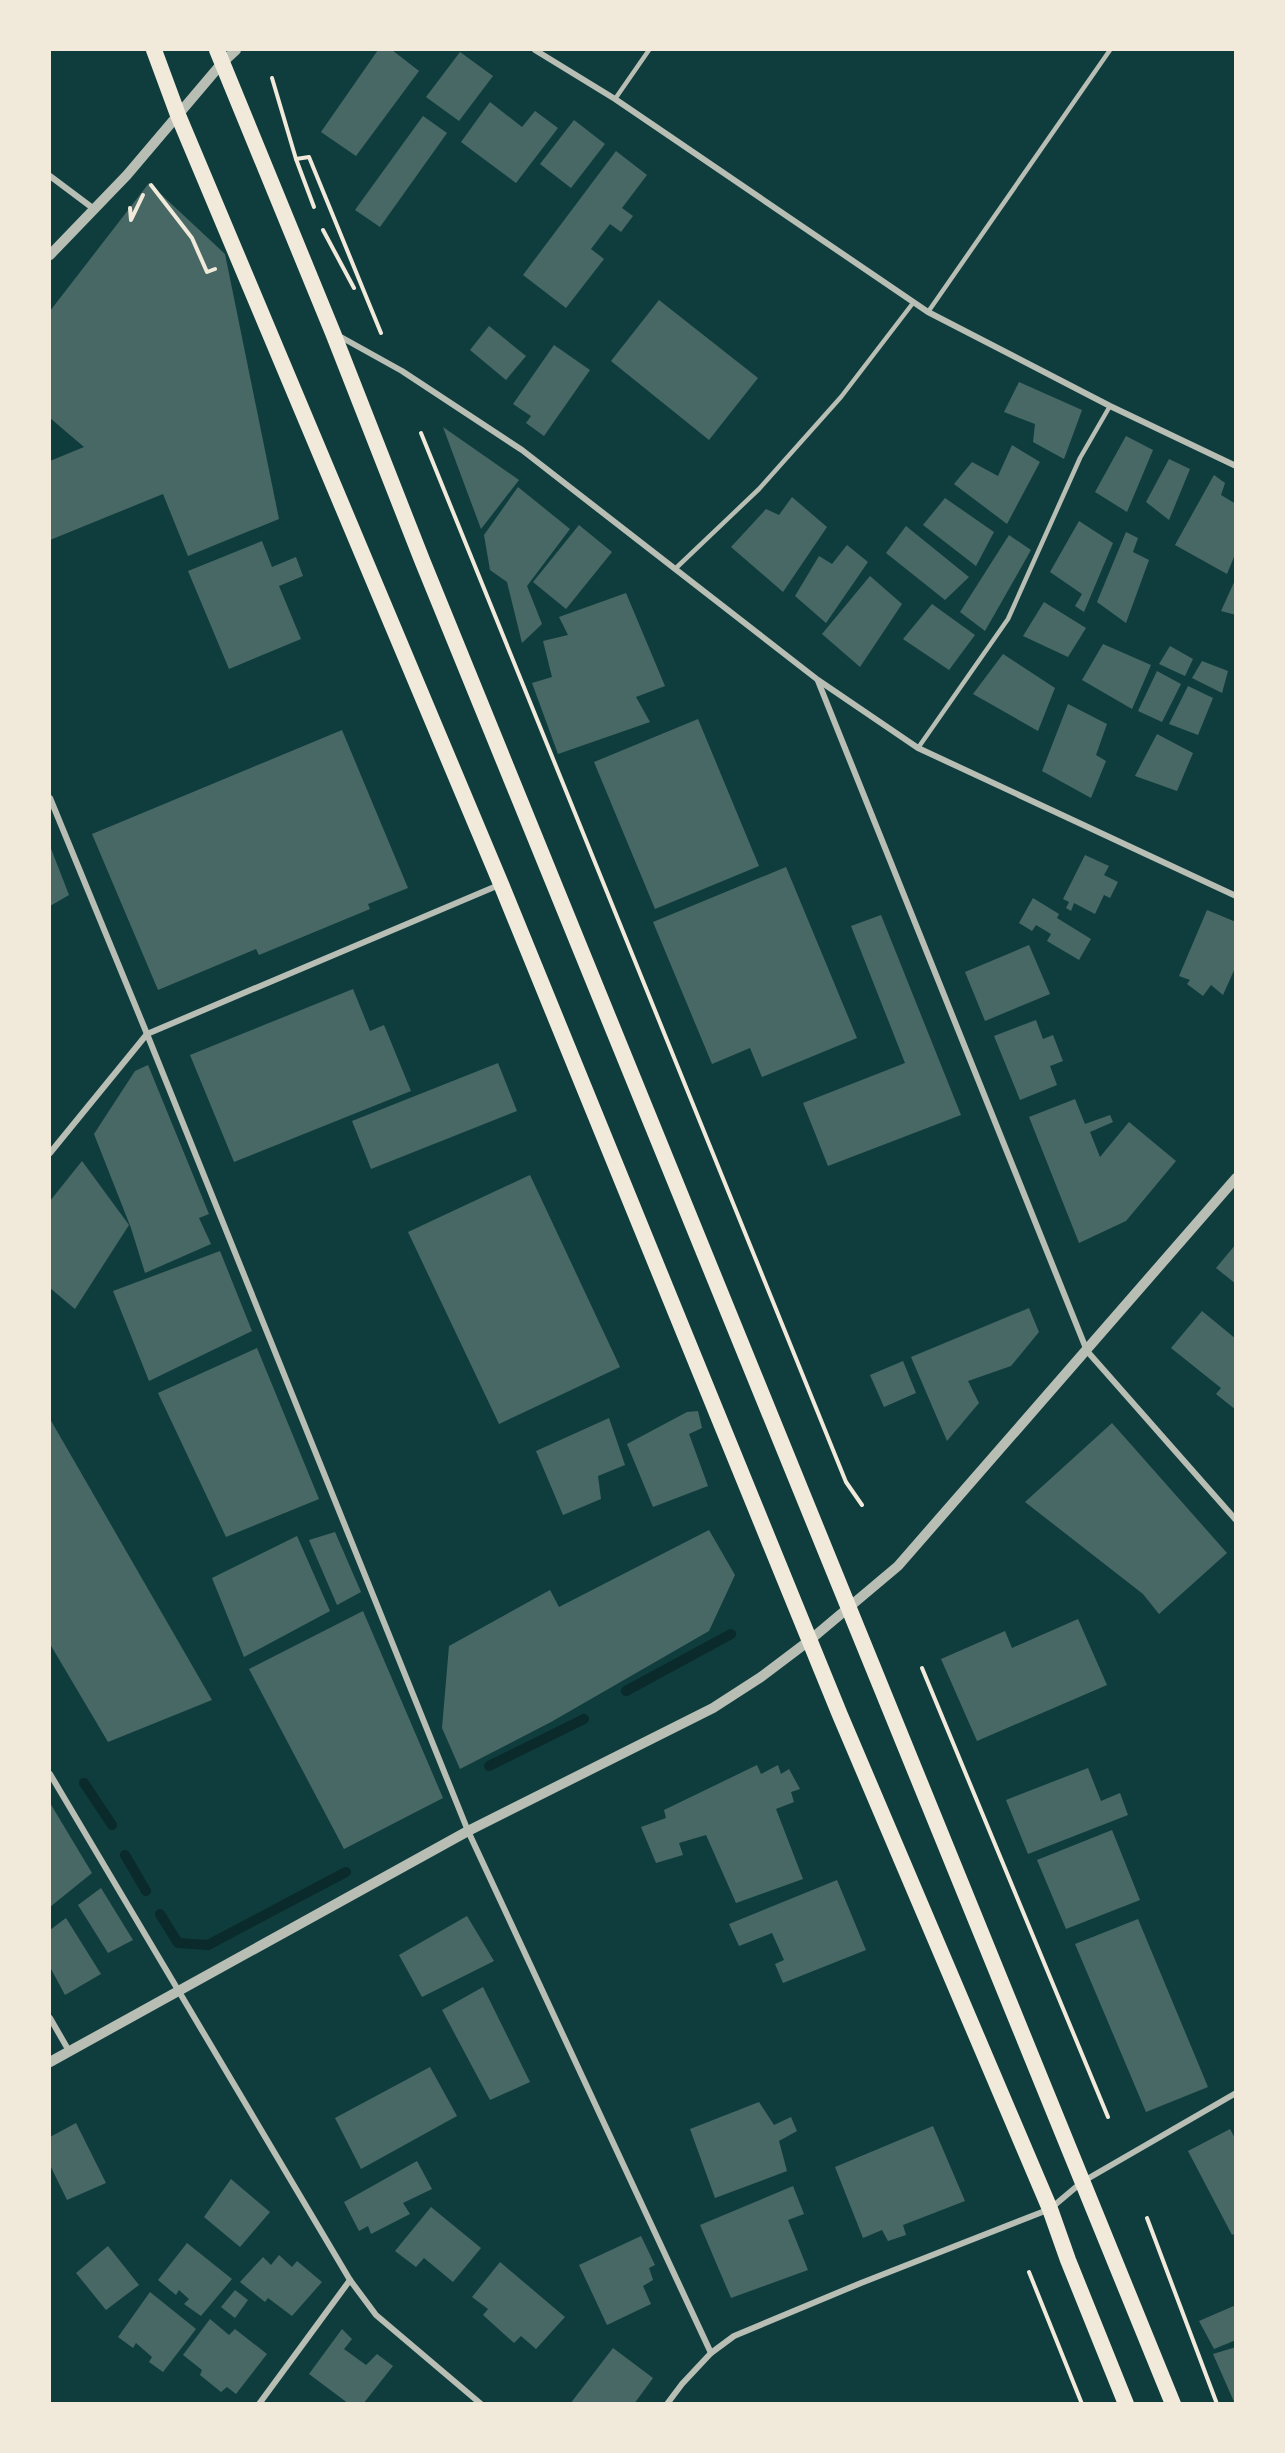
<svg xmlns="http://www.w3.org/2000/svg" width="1285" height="2453" viewBox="0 0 1285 2453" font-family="'Open Sans',sans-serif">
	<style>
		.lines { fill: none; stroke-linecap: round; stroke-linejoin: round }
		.stream { stroke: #0a2a2b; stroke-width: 10 }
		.building { fill: #486865 }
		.path { stroke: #f1e9da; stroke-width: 4 }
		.service { stroke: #b8beb3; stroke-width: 4.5 }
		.minor { stroke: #b8beb3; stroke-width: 6 }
		.tertiary { stroke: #b8beb3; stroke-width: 10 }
		.trunk { stroke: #f1e9da; stroke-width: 16 }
	</style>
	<rect width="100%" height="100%" fill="#0f3d3e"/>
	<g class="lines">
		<g class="stream">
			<path d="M626,1691L731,1634"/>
			<path d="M489,1766L584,1719"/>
			<path d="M84,1783L112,1825"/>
			<path d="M125,1855L146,1891"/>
			<path d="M160,1914L178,1943L208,1945L346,1872"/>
		</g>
	</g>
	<g class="building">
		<path d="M378,50H392L419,71L356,156L321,132Z"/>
		<path d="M460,52L493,76L459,121L426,97Z"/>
		<path d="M490,102L522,127L535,111L558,128L516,183L461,142Z"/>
		<path d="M423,116L447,133L380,227L355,210Z"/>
		<path d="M574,120L605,144L571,188L540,164Z"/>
		<path d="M616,151L647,175L622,208L633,216L621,232L610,224L591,249L604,259L566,308L523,275Z"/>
		<path d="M149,183L225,254L279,519L188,556L163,494L50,540V461L84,447L50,418V311Z"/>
		<path d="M659,300L758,378L709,440L611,361Z"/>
		<path d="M489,326L526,356L506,380L470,350Z"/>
		<path d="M554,345L590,370L544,436L526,423L531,416L513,404Z"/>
		<path d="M1019,382L1082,410L1064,459L1033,442L1035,424L1004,412Z"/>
		<path d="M443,427L519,480L481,529Z"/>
		<path d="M1126,436L1153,450L1127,512L1095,492Z"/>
		<path d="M1012,445L1040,462L1007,524L954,484L972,462L998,476Z"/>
		<path d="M1169,459L1190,469L1169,520L1146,502Z"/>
		<path d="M1214,475L1225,483L1221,495L1236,504V552L1227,574L1175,545Z"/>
		<path d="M518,487L570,529L527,586L542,624L522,643L507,582L490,570L484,535Z"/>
		<path d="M792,497L827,527L783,592L731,547L766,509L779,515Z"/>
		<path d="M945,498L994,532L976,566L923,525Z"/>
		<path d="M1079,521L1113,543L1084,612L1075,606L1082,594L1050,572Z"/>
		<path d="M579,525L612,552L566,609L533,582Z"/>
		<path d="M906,526L969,577L945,600L886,553Z"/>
		<path d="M1126,532L1138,538L1133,552L1149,560L1126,623L1097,602Z"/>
		<path d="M1009,535L1031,550L985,631L960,612Z"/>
		<path d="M262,541L272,567L296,557L303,576L279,586L301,639L229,669L188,571Z"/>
		<path d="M847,545L868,562L826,623L795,596L819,556L832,564Z"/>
		<path d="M870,576L902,604L860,667L822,634Z"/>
		<path d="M1236,578V615L1221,611Z"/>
		<path d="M626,593L665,686L636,697L650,722L558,754L532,683L552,677L543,641L568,635L559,617Z"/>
		<path d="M1044,602L1086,628L1068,657L1023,636Z"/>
		<path d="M932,604L975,635L949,670L903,639Z"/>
		<path d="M1103,644L1151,665L1132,709L1082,680Z"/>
		<path d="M1170,646L1193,659L1185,676L1159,664Z"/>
		<path d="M1003,654L1055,688L1038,731L973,694Z"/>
		<path d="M1202,661L1228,671L1222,693L1192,678Z"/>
		<path d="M1157,671L1181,684L1162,722L1138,711Z"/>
		<path d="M1188,686L1213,698L1198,735L1169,724Z"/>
		<path d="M1068,704L1107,724L1096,755L1106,761L1091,798L1042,771Z"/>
		<path d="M698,719L759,866L655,909L594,762Z"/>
		<path d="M342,730L408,888L368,904L370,909L259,955L256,949L158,990L92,834Z"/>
		<path d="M1157,734L1193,753L1177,791L1135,776Z"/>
		<path d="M50,846L69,895L50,906Z"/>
		<path d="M1085,855L1109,866L1104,875L1118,882L1110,898L1104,895L1095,914L1074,903L1071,911L1066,908L1069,902L1063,899Z"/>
		<path d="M786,867L857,1038L762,1077L750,1048L712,1064L653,922Z"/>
		<path d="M1033,898L1059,914L1057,918L1091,939L1079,960L1047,941L1051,934L1036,925L1032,931L1019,923Z"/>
		<path d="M1207,910L1236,922V966L1223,995L1211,985L1203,996L1187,984L1190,980L1179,976Z"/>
		<path d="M881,915L961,1115L828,1166L803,1103L905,1063L851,926Z"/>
		<path d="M1029,945L1050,994L985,1021L965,972Z"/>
		<path d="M353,989L370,1031L384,1025L411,1091L234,1162L190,1055Z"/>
		<path d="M1036,1020L1043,1039L1053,1035L1063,1061L1050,1066L1057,1085L1020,1100L994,1036Z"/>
		<path d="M498,1063L517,1111L371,1169L352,1121Z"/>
		<path d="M148,1065L209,1214L199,1218L211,1244L145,1273L131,1228L94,1134L135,1071Z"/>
		<path d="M1075,1099L1085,1124L1110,1115L1113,1122L1090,1132L1100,1157L1129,1122L1176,1161L1126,1221L1079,1243L1029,1117Z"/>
		<path d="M82,1161L129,1225L75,1309L50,1288V1201Z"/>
		<path d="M530,1175L620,1367L499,1424L408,1232Z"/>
		<path d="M1236,1244V1284L1216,1268Z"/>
		<path d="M220,1251L252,1331L149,1381L113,1291Z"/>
		<path d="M1029,1308L1039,1332L1011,1366L968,1381L979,1403L947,1441L911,1357Z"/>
		<path d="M1202,1311L1236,1339V1410L1216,1394L1221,1388L1171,1348Z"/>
		<path d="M257,1348L319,1499L226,1537L158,1393Z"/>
		<path d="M903,1361L916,1393L884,1407L870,1375Z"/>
		<path d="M698,1411L702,1428L689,1434L708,1486L653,1507L627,1444L687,1412Z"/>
		<path d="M609,1418L625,1465L598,1476L601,1499L563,1515L536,1451Z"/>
		<path d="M50,1419L212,1700L108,1742L50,1644Z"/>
		<path d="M1112,1423L1227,1553L1159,1614L1143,1594L1025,1502Z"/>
		<path d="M709,1530L735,1575L709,1631L551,1722L460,1769L442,1728L449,1646L550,1590L559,1607Z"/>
		<path d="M335,1532L361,1592L337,1605L309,1540Z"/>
		<path d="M297,1536L330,1611L244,1657L212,1578Z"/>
		<path d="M363,1611L443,1798L344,1849L249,1669Z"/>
		<path d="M1078,1619L1107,1685L977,1741L941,1659L1005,1631L1012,1648Z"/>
		<path d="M757,1765L761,1774L778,1765L781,1774L789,1769L800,1789L791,1792L794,1802L776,1809L803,1879L736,1903L706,1835L679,1843L683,1855L656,1863L641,1827L666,1818L664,1810Z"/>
		<path d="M1088,1768L1101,1801L1120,1793L1128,1815L1028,1854L1006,1800Z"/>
		<path d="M50,1803L92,1873L50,1907Z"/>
		<path d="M1112,1830L1140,1900L1066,1929L1037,1860Z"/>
		<path d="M837,1880L866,1950L783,1983L775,1964L784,1960L772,1933L739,1946L729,1924Z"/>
		<path d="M101,1888L133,1940L108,1953L78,1905Z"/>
		<path d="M467,1916L494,1961L422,1997L399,1955Z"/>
		<path d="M66,1918L101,1974L65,1995L50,1967V1930Z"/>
		<path d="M1138,1919L1208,2087L1146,2112L1075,1944Z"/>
		<path d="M483,1987L530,2082L490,2100L442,2010Z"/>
		<path d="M430,2067L457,2116L361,2169L335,2118Z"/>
		<path d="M759,2102L774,2125L791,2117L797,2131L779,2141L787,2171L715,2198L690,2129Z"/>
		<path d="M76,2123L106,2183L67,2200L50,2165V2137Z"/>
		<path d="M933,2126L965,2201L903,2225L906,2235L888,2241L882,2230L863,2238L835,2167Z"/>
		<path d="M1230,2129L1236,2140V2233L1232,2235L1188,2151Z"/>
		<path d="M417,2161L432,2189L403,2203L410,2214L371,2234L368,2226L359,2231L344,2202Z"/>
		<path d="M231,2179L270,2212L240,2247L204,2217Z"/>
		<path d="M793,2186L804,2214L788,2220L808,2270L731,2298L700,2225Z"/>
		<path d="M431,2207L481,2248L453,2282L424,2258L416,2267L395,2251Z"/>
		<path d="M641,2236L655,2265L649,2268L653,2280L643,2286L651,2304L607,2325L579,2265Z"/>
		<path d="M187,2243L232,2279L201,2316L184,2304L189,2299L179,2290L176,2295L158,2280Z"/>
		<path d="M108,2246L139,2285L106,2310L76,2273Z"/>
		<path d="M279,2255L292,2267L297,2261L322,2282L292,2316L268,2298L265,2302L240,2282L263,2257L271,2265Z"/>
		<path d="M500,2262L565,2317L536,2349L521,2336L514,2343L483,2315L488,2309L472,2297Z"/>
		<path d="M235,2290L248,2300L235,2318L221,2307Z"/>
		<path d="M150,2292L196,2329L163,2372L149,2362L152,2357L136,2343L133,2348L118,2337Z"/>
		<path d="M1236,2305V2340L1214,2349L1199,2321Z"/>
		<path d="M210,2319L229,2335L235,2329L267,2354L236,2394L227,2387L221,2392L200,2375L202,2370L183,2355Z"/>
		<path d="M342,2329L352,2339L344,2349L366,2365L377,2354L393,2366L363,2404H349L309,2374Z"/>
		<path d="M1236,2347V2404H1235L1213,2354Z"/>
		<path d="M613,2348L653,2378L634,2404H570Z"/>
	</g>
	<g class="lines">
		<g class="path">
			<path d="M272,78L296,159L314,207"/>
			<path d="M296,159L309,157L381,333"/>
			<path d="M151,185L192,238L207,272L215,269"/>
			<path d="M130,208L131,220L143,195"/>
			<path d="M323,230L354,288"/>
			<path d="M421,433L846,1482L862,1505"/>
			<path d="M922,1668L1108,2117"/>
			<path d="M1147,2218L1217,2404"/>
			<path d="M1029,2272L1082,2404"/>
		</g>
		<g class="service">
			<path d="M615,99L649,50"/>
			<path d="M928,312L1110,50"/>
			<path d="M675,569L759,489L841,397L913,303"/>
			<path d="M918,748L1008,619L1080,458L1110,406"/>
		</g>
		<g class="minor">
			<path d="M535,50L615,99L928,312L1110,406L1236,466"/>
			<path d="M50,176L94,209"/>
			<path d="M339,336L402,371L522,450L818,680L918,748L1236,896"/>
			<path d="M818,681L1087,1351L1236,1520"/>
			<path d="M50,798L147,1034L468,1831L711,2353"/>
			<path d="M50,1153L147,1034L499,885"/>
			<path d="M50,1774L350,2280L376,2315L481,2404"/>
			<path d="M50,2018L69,2051"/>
			<path d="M259,2404L350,2280"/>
			<path d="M667,2404L682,2384L711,2353L734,2336L861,2283L1050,2209L1082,2182L1236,2093"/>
		</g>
		<g class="tertiary">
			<path d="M50,255L127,175L222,63L236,50"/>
			<path d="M50,2062L468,1831L713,1708L761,1677L810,1640L898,1566L1236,1178"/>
		</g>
		<g class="trunk">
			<path d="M154,50L178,115L501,884L840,1715L1050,2209L1068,2260L1126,2404"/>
			<path d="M217,50L333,333L422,560L1173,2404"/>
		</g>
	</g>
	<rect width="1285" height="2453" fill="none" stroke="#f1e9da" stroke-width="102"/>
</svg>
